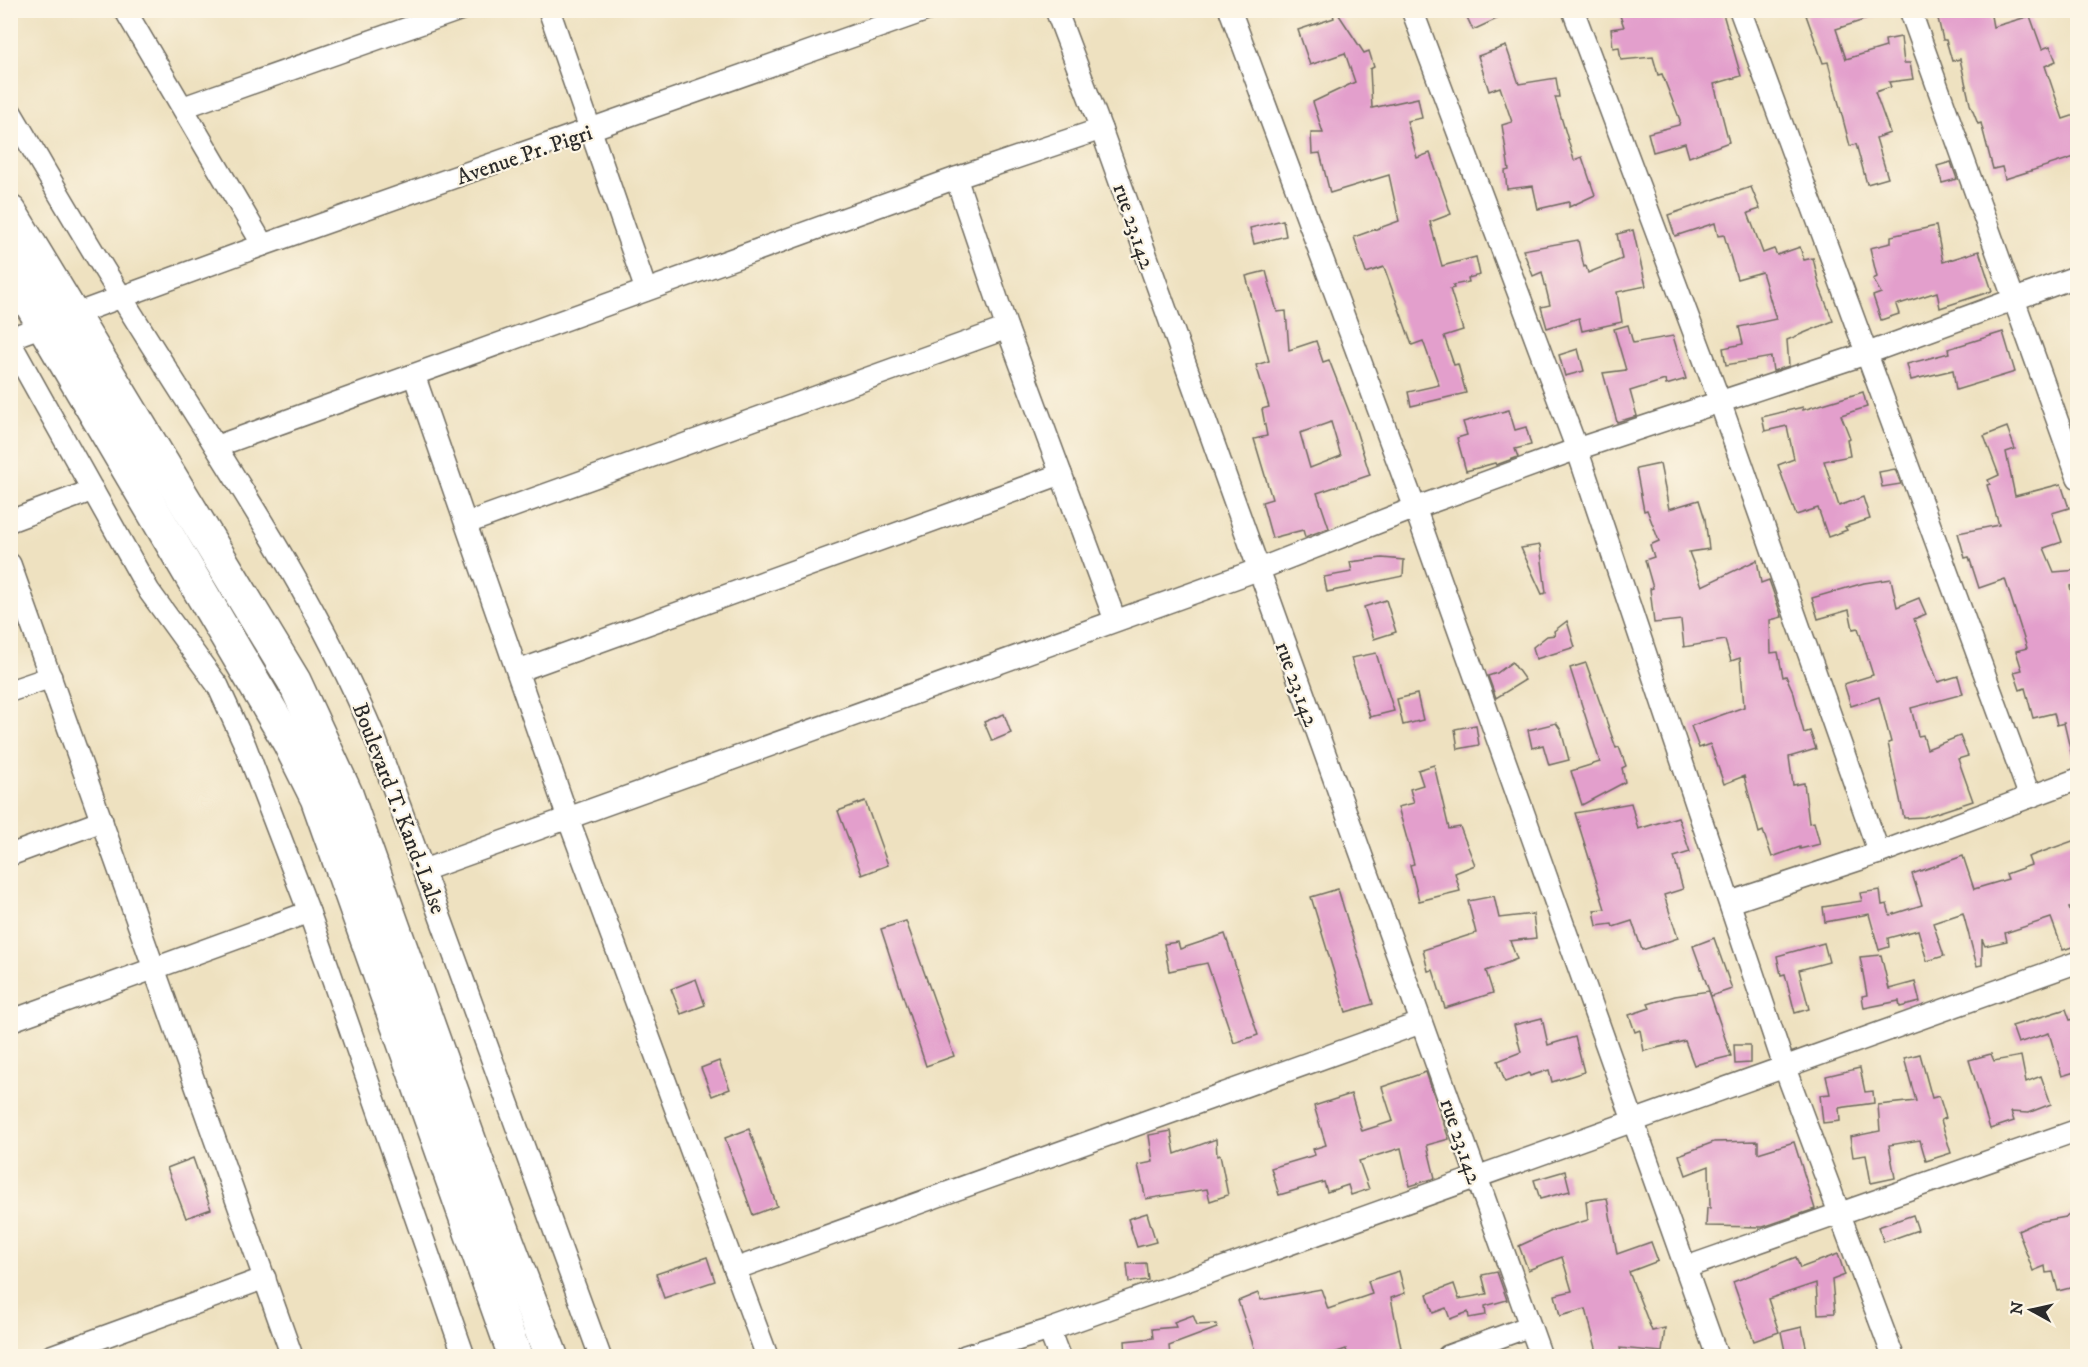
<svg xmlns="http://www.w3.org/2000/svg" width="2088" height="1367" viewBox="0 0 2088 1367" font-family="'IM FELL DW Pica',serif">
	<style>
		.building { fill: #e39fcc; fill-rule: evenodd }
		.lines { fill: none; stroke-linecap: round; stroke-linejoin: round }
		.street-casing { stroke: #6f6b5f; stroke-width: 24 }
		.primary-casing { stroke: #6f6b5f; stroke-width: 36 }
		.street { stroke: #fff; stroke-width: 21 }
		.primary { stroke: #fff; stroke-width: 33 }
		.labels { text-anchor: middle; stroke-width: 4.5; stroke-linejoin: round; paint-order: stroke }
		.street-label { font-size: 22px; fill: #2b2b2b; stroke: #fcf5e5 }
	</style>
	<rect width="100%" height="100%" fill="#fcf5e5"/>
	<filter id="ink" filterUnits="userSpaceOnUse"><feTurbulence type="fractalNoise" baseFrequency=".0167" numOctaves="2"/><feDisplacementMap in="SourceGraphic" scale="12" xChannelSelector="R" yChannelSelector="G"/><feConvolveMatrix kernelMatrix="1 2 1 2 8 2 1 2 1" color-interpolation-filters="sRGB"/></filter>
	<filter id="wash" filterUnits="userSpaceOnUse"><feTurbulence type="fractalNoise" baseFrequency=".008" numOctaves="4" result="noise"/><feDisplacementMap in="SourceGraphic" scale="24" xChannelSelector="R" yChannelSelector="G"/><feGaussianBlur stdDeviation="1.35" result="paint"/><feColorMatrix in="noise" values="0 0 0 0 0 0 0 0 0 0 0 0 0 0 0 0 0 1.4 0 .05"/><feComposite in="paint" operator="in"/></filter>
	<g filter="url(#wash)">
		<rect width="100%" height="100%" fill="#eee1c0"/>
		<g id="blocks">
			<g class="building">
				<path d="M1476,10H1516L1473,30L1466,15Z"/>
				<path d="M1618,10H1722L1741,76L1714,84L1729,142L1689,157L1685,143L1653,152L1648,133L1679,125L1680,120L1662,74L1658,75L1653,57L1621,60L1619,47L1613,48L1611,29L1624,27Z"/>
				<path d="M1815,10H1882L1883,14L1836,29L1846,59L1886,47L1885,40L1901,37L1904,63H1910L1913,79L1889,82L1891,87L1875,92L1890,133L1876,138L1888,178L1867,184L1856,144L1850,146L1828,62L1823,63L1806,15L1816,13Z"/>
				<path d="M1936,10H1961L1962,14L1990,10L1993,27L2030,16L2042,49L2050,46L2056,61L2045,66L2063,119L2078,114V156L2005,179L2002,167L1993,169L1981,123L1978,124L1970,104L1960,59L1952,61L1946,40H1943Z"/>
				<path d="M1337,12L1364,53L1369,51L1374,67L1370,69L1372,108L1418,98L1422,118L1407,121L1417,158L1430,153L1451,214L1430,222L1442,266L1476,257L1480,275L1468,278L1469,282L1453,285L1454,288L1450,289L1463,330L1444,336L1454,365L1458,364L1466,393L1411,406L1408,392L1439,385L1423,341L1412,345L1384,267L1366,273L1354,237L1399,221L1389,175L1330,193L1320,153L1312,154L1311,133H1323L1313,102L1355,82L1345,53L1310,65L1298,30L1334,18L1333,14Z"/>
				<path d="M1506,46L1519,84L1556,78L1559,97H1555L1574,160L1582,157L1595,195L1569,207V202L1538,209L1533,186L1507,189L1505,171L1509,170L1502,125L1512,122L1500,87L1489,91L1478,56Z"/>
				<path d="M1951,162L1957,179L1942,183L1937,166Z"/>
				<path d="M1751,187L1760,209L1748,213L1763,253L1774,249L1777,255L1800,247L1804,260L1813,258L1820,288L1833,321L1787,340L1789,366L1773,371L1771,357L1726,365L1723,348L1743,344L1739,327L1776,319L1762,272L1737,279L1724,235L1718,236L1715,223L1675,236L1668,215Z"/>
				<path d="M1283,220L1286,236L1254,244L1250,228Z"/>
				<path d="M1936,226L1943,262L1979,251L1992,291L1940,308L1937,292L1896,305L1899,314L1881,320L1873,296L1881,293L1873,279L1877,277L1870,248L1891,243V236Z"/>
				<path d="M1633,230L1646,286L1617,292L1622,322L1582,331L1579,318L1547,328L1541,307L1550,305L1542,272L1533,276L1523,250L1578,240L1584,267L1586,266L1588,273L1622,259L1617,234Z"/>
				<path d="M1266,271L1277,312L1286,311L1289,350L1316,341L1323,362L1329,360L1354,424L1370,475L1317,493L1329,528L1305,537L1303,530L1272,538L1262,502L1272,499L1254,439L1267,436L1262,409L1269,407L1256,365L1269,361L1246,276ZM1331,422L1341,456L1310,468L1300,433Z"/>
				<path d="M1628,325L1633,343L1673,336L1686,379L1666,385L1665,380L1630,391L1637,416L1617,422L1603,373L1626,370L1614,329Z"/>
				<path d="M2003,332L2015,372L1956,390L1953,370L1911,380L1907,364L1949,353L1948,349Z"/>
				<path d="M1578,349L1584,371L1565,376L1559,355Z"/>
				<path d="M1863,392L1867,407L1841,415L1850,438L1847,439L1850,456L1824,461L1839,506L1863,497L1870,519L1845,527L1847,530L1828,537L1818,508L1796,515L1778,465L1794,459L1787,426L1765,431L1762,417L1803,407V410Z"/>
				<path d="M1509,410L1515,430L1526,427L1531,445L1515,449L1518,457L1496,465L1495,463L1466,471L1457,438L1467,435L1463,422Z"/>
				<path d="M2007,427L2015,449L2006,452L2015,496L2061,484L2069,508L2052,513L2062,542L2044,548L2054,572L2078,570V585L2070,586L2078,621V756L2072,757L2064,723L2057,725L2054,713L2033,718L2025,688L2020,690L2014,672L2022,670L2016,651L2027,648L2005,579L1979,588L1969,557L1965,558L1958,533L1999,525L1987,485L1990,484L1988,480L1999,475L1984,436Z"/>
				<path d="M1660,464L1669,509L1699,500L1705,519L1709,549L1689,552L1702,586L1757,560L1761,583L1769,580L1782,617L1770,620L1771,653L1778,652L1783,677L1786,676L1794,694L1804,733L1810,731L1816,749L1789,757L1793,785L1804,783L1809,823L1814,822L1820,844L1800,849V847L1772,857L1763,831L1759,833L1744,776L1724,784L1710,744L1699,748L1691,726L1744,707L1740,658L1731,661L1725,640L1684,647L1681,620L1654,623L1650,589L1653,588L1645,560L1654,557L1650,545L1659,541L1647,510L1644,511L1636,469Z"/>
				<path d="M1895,469L1901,484L1882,487L1879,472Z"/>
				<path d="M1540,545L1546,593L1542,594L1521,548Z"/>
				<path d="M1382,558L1404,560L1403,576L1327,592L1324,577L1352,572L1350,562Z"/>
				<path d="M1891,579L1897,607L1919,598L1926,614L1914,619L1938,682L1958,676L1963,694L1911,708L1918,736L1923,735L1927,749L1960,736L1968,756L1958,759L1973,801L1924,817L1904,818L1888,743L1891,742L1879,697L1851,706L1844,684L1873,675L1858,628L1853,629L1849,610L1818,619L1812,598L1864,583Z"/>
				<path d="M1386,600L1396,632L1374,639L1364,607Z"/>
				<path d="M1567,621L1575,647L1536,659L1533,647L1547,636L1555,635L1554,631Z"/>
				<path d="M1376,653L1394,711L1370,717L1351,658Z"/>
				<path d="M1512,662L1525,680L1496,698L1488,676L1497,673Z"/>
				<path d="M1586,663L1616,748L1619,747L1626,766L1622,768L1625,782L1582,805L1571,771L1600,762L1570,668Z"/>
				<path d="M1417,694L1423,720L1403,725L1397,699Z"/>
				<path d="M1004,714L1011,733L992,741L984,722Z"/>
				<path d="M1556,723L1561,730L1569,760L1549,765L1543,745L1532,748L1528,730Z"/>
				<path d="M1476,725L1479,745L1458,749L1455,729Z"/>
				<path d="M1434,765L1449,829L1460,827L1475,865L1455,873L1460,891L1419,901L1410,865L1414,864L1398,807L1414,803L1410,789L1423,785L1418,770Z"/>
				<path d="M865,801L888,865L862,875L838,811Z"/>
				<path d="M1631,803L1638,829L1678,817L1690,852L1674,857L1683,889L1664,895L1678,938L1642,950L1632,921L1613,927L1612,924L1597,926L1594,910L1605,909L1575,813Z"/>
				<path d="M2078,839V908H2069L2078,932V945L2063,950L2051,918L2005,933L2007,941L1985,946L1982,939V965L1977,966L1963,913L1933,923L1944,956L1927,961L1918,930L1888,938L1889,947L1879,950L1869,914L1825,922L1823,907L1862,901L1860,893L1880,890L1882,905L1887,904L1890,915L1922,905L1912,874L1963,856L1974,889L2008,879L2006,874L2031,865L2028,857Z"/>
				<path d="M1338,889L1373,1004L1346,1012L1311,897Z"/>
				<path d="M1494,896L1499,918L1533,914L1536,938L1510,941L1517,959L1486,971L1493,993L1445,1008L1433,970L1428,971L1423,950L1476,933L1468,901Z"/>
				<path d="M906,921L954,1056L926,1066L881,929Z"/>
				<path d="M1225,934L1258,1035L1234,1043L1207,963L1169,971L1164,944L1178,942L1180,949Z"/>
				<path d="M1714,938L1732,989L1711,996L1693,946Z"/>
				<path d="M1824,943L1829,962L1799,970L1809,1009L1795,1013L1785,974L1781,975L1777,956Z"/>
				<path d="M1881,955L1889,989L1915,982L1920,1002L1900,1007L1899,1001L1864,1008L1862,996L1867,995L1860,957Z"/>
				<path d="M696,979L705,1005L681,1014L671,989Z"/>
				<path d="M1709,991L1731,1056L1694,1065L1685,1041L1644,1051L1640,1030L1635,1032L1629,1015L1650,1008L1648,1004L1675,996Z"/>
				<path d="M2066,1009L2070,1020L2078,1018V1071L2062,1076L2049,1033L2018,1043L2012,1026Z"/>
				<path d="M1542,1018L1548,1045L1575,1037L1584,1072L1552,1082L1549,1070L1530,1076L1529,1073L1505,1082L1498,1061L1521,1052L1514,1025Z"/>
				<path d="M1734,1045H1750V1063L1735,1064Z"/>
				<path d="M1920,1054L1932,1098L1939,1096L1946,1118L1941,1120L1951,1153L1926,1161L1920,1140L1889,1145L1895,1178L1871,1183L1866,1155L1853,1157L1850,1137L1880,1131L1878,1105L1916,1101L1904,1058Z"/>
				<path d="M1991,1054L1994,1061L2021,1056L2026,1082L2041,1076L2051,1104L2028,1113L2011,1112L2014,1121L1990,1129L1969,1060Z"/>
				<path d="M719,1061L730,1089L712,1096L701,1068Z"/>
				<path d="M1860,1068L1865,1092L1873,1091L1874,1103L1839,1108L1840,1121L1823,1123L1820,1095L1830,1094L1826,1076Z"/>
				<path d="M1426,1072L1449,1139L1427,1145L1435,1178L1410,1186L1401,1148L1359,1161L1369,1189L1351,1195L1348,1185L1327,1192L1324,1182L1279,1195L1271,1168L1315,1155L1313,1149L1326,1145L1314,1106L1351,1094L1362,1131L1393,1121L1382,1087Z"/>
				<path d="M749,1129L777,1206L753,1215L725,1138Z"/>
				<path d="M1171,1131L1175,1154L1216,1139L1217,1156L1220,1155L1228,1195L1210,1201L1207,1189L1146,1199L1138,1165L1153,1162L1149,1135Z"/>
				<path d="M1758,1141V1153L1794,1142L1815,1209L1763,1227L1706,1226L1707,1208H1710L1709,1166L1686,1175L1679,1155L1714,1142Z"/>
				<path d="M193,1158L211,1209L186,1218L167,1168Z"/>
				<path d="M1565,1171L1570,1191L1540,1199L1534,1180Z"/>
				<path d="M1607,1198L1617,1254L1651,1242L1658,1261L1629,1272L1652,1331L1665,1328L1662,1352L1620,1348L1622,1356H1598L1586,1309L1560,1316L1555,1295L1572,1291L1562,1257L1528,1270L1519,1246L1554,1230L1588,1220L1586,1201Z"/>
				<path d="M2078,1209V1286L2058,1291L2053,1272L2046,1273L2045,1266L2033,1271L2018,1231L2038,1222L2066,1217Z"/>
				<path d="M1147,1213L1156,1242L1137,1247L1128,1219Z"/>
				<path d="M1913,1215L1918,1230L1884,1242L1878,1227Z"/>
				<path d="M1838,1254L1845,1275L1832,1280L1835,1313L1818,1314L1816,1283L1768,1299L1779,1332L1754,1341L1733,1282L1796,1257L1800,1268Z"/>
				<path d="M707,1257L715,1281L664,1298L656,1274Z"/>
				<path d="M1146,1263L1148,1280L1129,1282L1127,1264Z"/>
				<path d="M1399,1271L1405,1293L1391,1298L1401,1348L1387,1350L1388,1356H1348L1346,1349L1325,1356H1257L1238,1301L1258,1293L1261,1300L1321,1289L1328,1309L1372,1294L1368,1281Z"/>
				<path d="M1497,1272L1507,1300L1485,1306L1486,1315L1469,1318L1468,1312L1450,1319L1446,1308L1433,1313L1427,1294L1454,1284L1459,1299L1487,1294L1482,1275Z"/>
				<path d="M1193,1315L1197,1325L1216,1324L1217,1328L1169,1346L1170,1356H1126L1125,1341L1153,1338L1152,1329L1176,1327L1174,1322Z"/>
				<path d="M1802,1327L1808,1356H1786L1781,1332Z"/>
			</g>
		</g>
	</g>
	<g filter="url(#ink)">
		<use href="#blocks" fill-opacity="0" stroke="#6f6b5f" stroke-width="1.5"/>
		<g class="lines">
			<g class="street-casing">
				<g id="street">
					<path d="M125,10L263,245"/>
					<path d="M549,10L646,290"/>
					<path d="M1056,10L1101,129L1541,1356"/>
					<path d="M1230,10L1415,508L1717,1356"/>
					<path d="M1412,10L1577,449L1784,1066L1893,1356"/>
					<path d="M1573,10L1720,402L1879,853"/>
					<path d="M1740,10L2030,797"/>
					<path d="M1910,10L2078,478"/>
					<path d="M184,107L459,10"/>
					<path d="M10,111C47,173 83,237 122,298C211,443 309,581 375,738L600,1356"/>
					<path d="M956,178L1007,328L1115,620"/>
					<path d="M10,338L263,245L927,10"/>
					<path d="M10,342L149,591L218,686L245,745L309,912L464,1356"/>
					<path d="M414,375L568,818L767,1356"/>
					<path d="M217,446L956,178L1101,129"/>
					<path d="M10,521L93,490"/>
					<path d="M467,523L1007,328"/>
					<path d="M10,564L292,1356"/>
					<path d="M518,671L1061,474"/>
					<path d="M10,691L51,677"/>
					<path d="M10,855L102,821"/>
					<path d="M424,870L1257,570L1415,508L1577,449L1868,353L2078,276"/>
					<path d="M1731,902L1879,853L2078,779"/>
					<path d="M10,1021L309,912"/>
					<path d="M1687,1267L2078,1130"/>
					<path d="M735,1269L1420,1023"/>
					<path d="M1049,1330L1059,1356"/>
					<path d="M51,1356L265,1278"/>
					<path d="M965,1356L1049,1330L2078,962"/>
					<path d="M1448,1356L1530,1326"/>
				</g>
			</g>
			<g class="primary-casing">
				<g id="primary">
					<path d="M10,212L294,681L346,794L478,1165L551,1356"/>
					<path d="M10,268L289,742L317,798L515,1356"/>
				</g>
			</g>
			<use href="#street" class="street"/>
			<use href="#primary" class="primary"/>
		</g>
	</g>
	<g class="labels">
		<g class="street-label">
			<text transform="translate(524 154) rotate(-19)" y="8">Avenue Pr. Pigri</text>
			<text transform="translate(1135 226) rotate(71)" y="8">rue 23.142</text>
			<text transform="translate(1298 684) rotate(70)" y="8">rue 23.142</text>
			<text transform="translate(400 808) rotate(69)" y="8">Boulevard T. Kand-Lalse</text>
			<text transform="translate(1462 1141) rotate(71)" y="8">rue 23.142</text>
		</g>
	</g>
	<rect width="2088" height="1367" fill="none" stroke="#fcf5e5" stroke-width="36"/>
	<g transform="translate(2031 1310) rotate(278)" stroke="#fcf5e5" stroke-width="4.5" paint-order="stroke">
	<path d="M0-4.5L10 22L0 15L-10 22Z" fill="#2b2b2b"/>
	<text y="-9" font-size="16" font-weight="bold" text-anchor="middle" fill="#2b2b2b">N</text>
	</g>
</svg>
